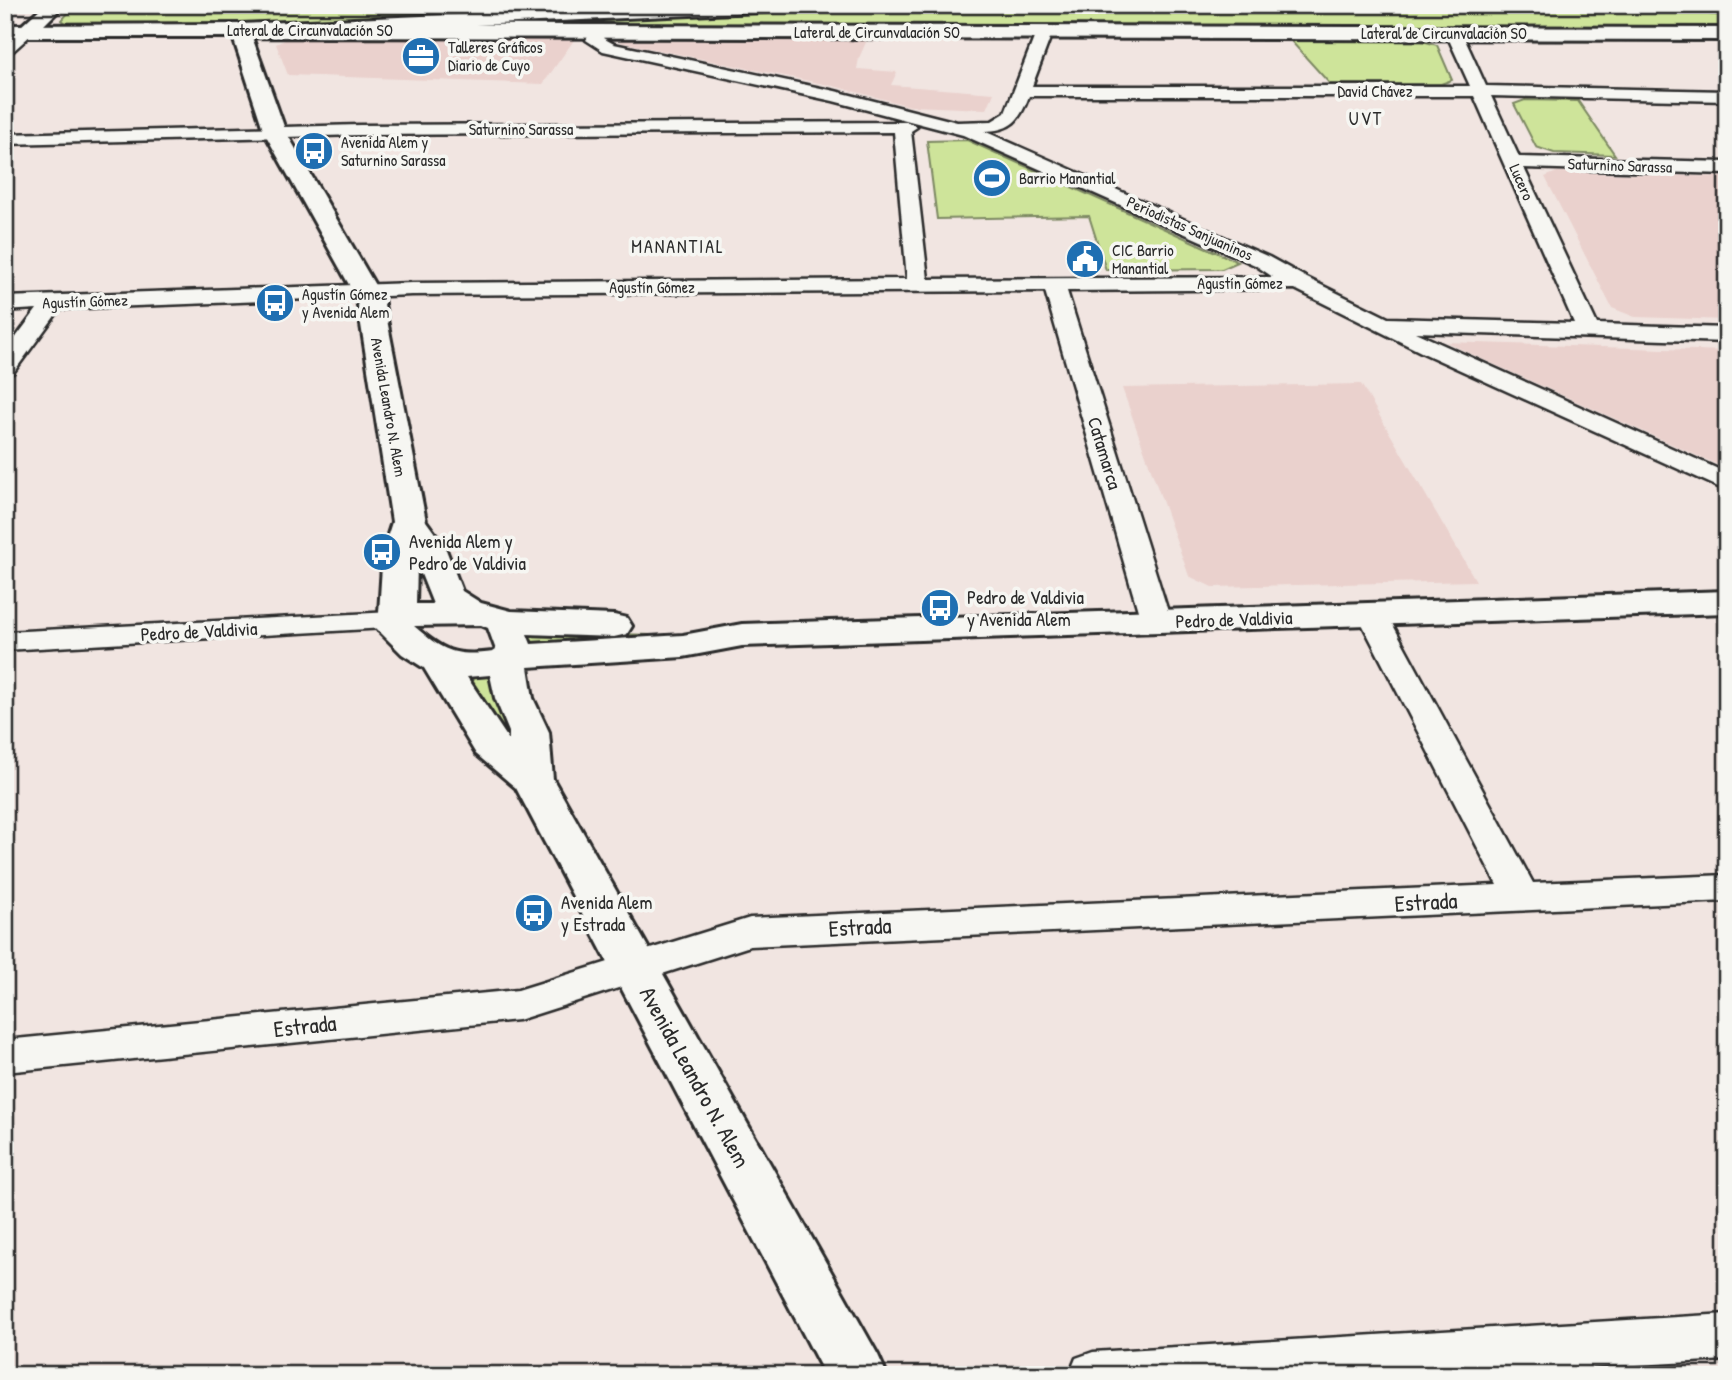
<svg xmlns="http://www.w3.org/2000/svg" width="1732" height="1380" viewBox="0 0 1732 1380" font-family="'Patrick Hand',sans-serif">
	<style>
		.built { fill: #ead1cd }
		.green { fill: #cee49a; stroke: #7c8862; stroke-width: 2 }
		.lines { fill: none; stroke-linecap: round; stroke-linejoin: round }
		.street-casing { stroke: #2b2b2b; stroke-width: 5 }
		.secondary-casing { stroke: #2b2b2b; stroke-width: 6 }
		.primary-casing { stroke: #2b2b2b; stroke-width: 6 }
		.highway-casing { stroke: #2b2b2b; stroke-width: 6 }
		.street { fill: #f6f6f2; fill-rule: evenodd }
		.secondary { fill: #f6f6f2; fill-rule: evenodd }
		.primary { fill: #f6f6f2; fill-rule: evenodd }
		.highway { fill: #f6f6f2; fill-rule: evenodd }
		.labels { text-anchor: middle; stroke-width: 7; stroke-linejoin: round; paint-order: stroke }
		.far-street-label { font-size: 16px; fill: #2b2b2b; stroke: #f6f6f2 }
		.far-poi-label { font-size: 16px; fill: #2b2b2b; stroke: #f6f6f2; text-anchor: start }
		.far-neighbourhood-label { font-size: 18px; letter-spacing: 2px; fill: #2b2b2b; stroke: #f6f6f2 }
		.street-label { font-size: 19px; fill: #2b2b2b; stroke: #f6f6f2 }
		.poi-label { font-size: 19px; fill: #2b2b2b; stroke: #f6f6f2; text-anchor: start }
		.near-street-label { font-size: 23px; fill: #2b2b2b; stroke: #f6f6f2 }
	</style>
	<rect width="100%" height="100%" fill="#f1e5e1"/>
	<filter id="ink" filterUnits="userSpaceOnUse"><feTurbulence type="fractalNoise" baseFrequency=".0143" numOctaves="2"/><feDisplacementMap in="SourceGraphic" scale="14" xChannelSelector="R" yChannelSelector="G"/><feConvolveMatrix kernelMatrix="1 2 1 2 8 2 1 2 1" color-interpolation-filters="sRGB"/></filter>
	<g filter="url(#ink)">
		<g class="built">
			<path d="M287,39H351L574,40L543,84L288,75L276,44Z"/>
			<path d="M621,39L867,40L859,58L857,69L897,72L891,85L994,93L987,109L910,106L833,86L620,42Z"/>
			<path d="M1557,172L1727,177V320L1635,317L1612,308L1545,177Z"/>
			<path d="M1446,342L1727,351V469L1480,358Z"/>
			<path d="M1361,384L1476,581L1212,587L1189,576L1122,388Z"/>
		</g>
		<g class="green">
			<path d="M95,5H734L299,24L70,26L62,20L68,13Z"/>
			<path d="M885,5H1569L1727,11V30L404,26Z"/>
			<path d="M1291,41H1422L1437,45L1452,80L1441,84H1330Z"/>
			<path d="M1525,100L1578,101L1615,155L1554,153L1536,147L1514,104Z"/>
			<path d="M967,140L1238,262L1222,269L1106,270L1089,216L937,219L927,141Z"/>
			<path d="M524,631L683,636L525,646Z"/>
			<path d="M492,671L513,737L510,740L470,677Z"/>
		</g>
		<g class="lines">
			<g class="street-casing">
				<g id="street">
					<path d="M27,26L32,28L35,31L32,34L11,53L5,55V42Z"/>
					<path d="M598,27L606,32L603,38L614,44L835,91L957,122L992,121L1005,113L1036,33L1044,28L1052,33L1032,86H1470L1446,33L1454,28L1462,33L1486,86L1727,91V101L1491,96L1519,157L1727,162V174L1524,168L1597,324L1727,328V342L1415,332L1727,473V491L1423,353L1295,289L1067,291L1171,621L1167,627L1156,630L1145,627L1141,621L1045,291L412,295L60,309L13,373L5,375V352L37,309L5,311V297L412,283L907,279L894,132L360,135L5,144V134L360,125L908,122L917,127L911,131L928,279L1273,277L1255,265L963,135L833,101L603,51L586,40L593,29ZM1029,96H1474L1574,323L1388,318L1307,278L1269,257L984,131C1012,131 1020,120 1029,96Z"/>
					<path d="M1372,605L1382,608L1387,614L1533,883L1727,875V901L750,946L518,1020L5,1072V1040L518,990L750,918L1497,885L1357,614L1362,608Z"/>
					<path d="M392,612L403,615L407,621L403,627L5,650V632Z"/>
					<path d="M1727,1314V1360L1582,1368L1584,1375H1536L1534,1371L1479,1375H1069L1076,1358L1093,1352Z"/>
				</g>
			</g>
			<g class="secondary-casing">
				<path id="secondary" d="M240,24L1727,28V40L252,37L286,132L383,299L426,521L445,547L462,591L481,603L511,611L614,615L627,618L632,626L627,634L614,637L527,634L531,644L683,635L742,624L1727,591V613L742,646L683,657L528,667L533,698L549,732L553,779L878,1355L887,1375H825L516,788L476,754L424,668L402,654L375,627L374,621L379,613L383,550L392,522L357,299L264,132L233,37H5V25ZM417,564L433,604H416ZM481,625L488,628L496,650L493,652C454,657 443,651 414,626ZM490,675L495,698L509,732V740L467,677Z"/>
			</g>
			<g class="primary-casing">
				<path id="primary" d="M44,5H64L34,35H20L18,31L20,27Z"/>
			</g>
			<g class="highway-casing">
				<g id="highway">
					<path d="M671,5H806L797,10L240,36L231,30L240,24Z"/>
					<path d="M1660,5H1727V13L1669,10Z"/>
				</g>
			</g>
			<use href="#street" class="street"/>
			<use href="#secondary" class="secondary"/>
			<use href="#primary" class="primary"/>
			<use href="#highway" class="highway"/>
		</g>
	</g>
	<defs>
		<g id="office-disc" transform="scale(2.0125)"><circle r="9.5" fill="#1f6fb2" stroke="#f6f6f2"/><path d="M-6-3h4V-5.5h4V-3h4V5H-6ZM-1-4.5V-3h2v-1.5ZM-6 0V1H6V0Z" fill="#fff"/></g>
		<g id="bus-disc" transform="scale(2.0125)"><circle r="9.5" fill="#1f6fb2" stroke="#f6f6f2"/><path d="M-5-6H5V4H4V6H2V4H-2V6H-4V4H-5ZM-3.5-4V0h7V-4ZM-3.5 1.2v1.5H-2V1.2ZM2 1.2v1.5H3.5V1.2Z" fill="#fff"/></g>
		<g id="stadium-disc" transform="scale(2.0125)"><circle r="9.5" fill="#1f6fb2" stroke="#f6f6f2"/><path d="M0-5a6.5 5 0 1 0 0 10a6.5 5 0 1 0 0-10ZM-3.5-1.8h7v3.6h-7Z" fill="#fff"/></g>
		<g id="civic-disc" transform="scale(2.0125)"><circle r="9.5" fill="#1f6fb2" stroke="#f6f6f2"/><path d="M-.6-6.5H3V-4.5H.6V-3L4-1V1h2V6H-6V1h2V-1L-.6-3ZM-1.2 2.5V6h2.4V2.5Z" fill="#fff"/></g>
	</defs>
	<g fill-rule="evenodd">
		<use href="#office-disc" x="421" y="56"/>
		<use href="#bus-disc" x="314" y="151"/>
		<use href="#stadium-disc" x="992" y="178"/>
		<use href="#civic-disc" x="1085" y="259"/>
		<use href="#bus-disc" x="275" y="303"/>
		<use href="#bus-disc" x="382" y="552"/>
		<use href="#bus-disc" x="940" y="608"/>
		<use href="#bus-disc" x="534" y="913"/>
	</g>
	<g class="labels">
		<g class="far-street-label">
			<text x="310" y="36">Lateral de Circunvalación SO</text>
			<text x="877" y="38">Lateral de Circunvalación SO</text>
			<text x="1444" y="39">Lateral de Circunvalación SO</text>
			<text x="1375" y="97">David Chávez</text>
			<text x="521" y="135">Saturnino Sarassa</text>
			<text transform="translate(1620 165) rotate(2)" y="6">Saturnino Sarassa</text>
			<text transform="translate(1522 182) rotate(66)" y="6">Lucero</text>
			<text transform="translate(1190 228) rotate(24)" y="6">Periodistas Sanjuaninos</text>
			<text x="1240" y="289">Agustín Gómez</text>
			<text x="652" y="293">Agustín Gómez</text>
			<text transform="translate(85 301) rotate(-2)" y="6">Agustín Gómez</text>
			<text transform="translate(389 407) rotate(80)" y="6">Avenida Leandro N. Alem</text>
		</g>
		<g class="far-poi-label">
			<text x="448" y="53">Talleres Gráficos<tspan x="448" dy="18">Diario de Cuyo</tspan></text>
			<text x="341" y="148">Avenida Alem y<tspan x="341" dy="18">Saturnino Sarassa</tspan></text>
			<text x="1019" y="184">Barrio Manantial</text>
			<text x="1112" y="256">CIC Barrio<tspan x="1112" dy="18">Manantial</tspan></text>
			<text x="302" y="300">Agustín Gómez<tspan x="302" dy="18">y Avenida Alem</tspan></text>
		</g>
		<g class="far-neighbourhood-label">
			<text x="1366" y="125">UVT</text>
			<text x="678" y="253">MANANTIAL</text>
		</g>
		<g class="street-label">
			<text transform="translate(1105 453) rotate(73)" y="7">Catamarca</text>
			<text transform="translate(1234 619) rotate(-2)" y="7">Pedro de Valdivia</text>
			<text transform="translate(199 631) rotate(-3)" y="7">Pedro de Valdivia</text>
		</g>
		<g class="poi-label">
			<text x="409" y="548">Avenida Alem y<tspan x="409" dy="22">Pedro de Valdivia</tspan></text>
			<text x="967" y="604">Pedro de Valdivia<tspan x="967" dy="22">y Avenida Alem</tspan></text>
			<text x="561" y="909">Avenida Alem<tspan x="561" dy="22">y Estrada</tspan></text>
		</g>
		<g class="near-street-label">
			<text transform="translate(1426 902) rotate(-3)" y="8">Estrada</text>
			<text transform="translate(860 927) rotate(-3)" y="8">Estrada</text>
			<text transform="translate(305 1026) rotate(-6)" y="8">Estrada</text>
			<text transform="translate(695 1077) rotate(61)" y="8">Avenida Leandro N. Alem</text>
		</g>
	</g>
	<rect width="1732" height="1380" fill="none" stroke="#f6f6f2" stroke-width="28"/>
	<rect x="14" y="14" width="1704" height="1352" fill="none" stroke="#2b2b2b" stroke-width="2.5" filter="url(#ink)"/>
</svg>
